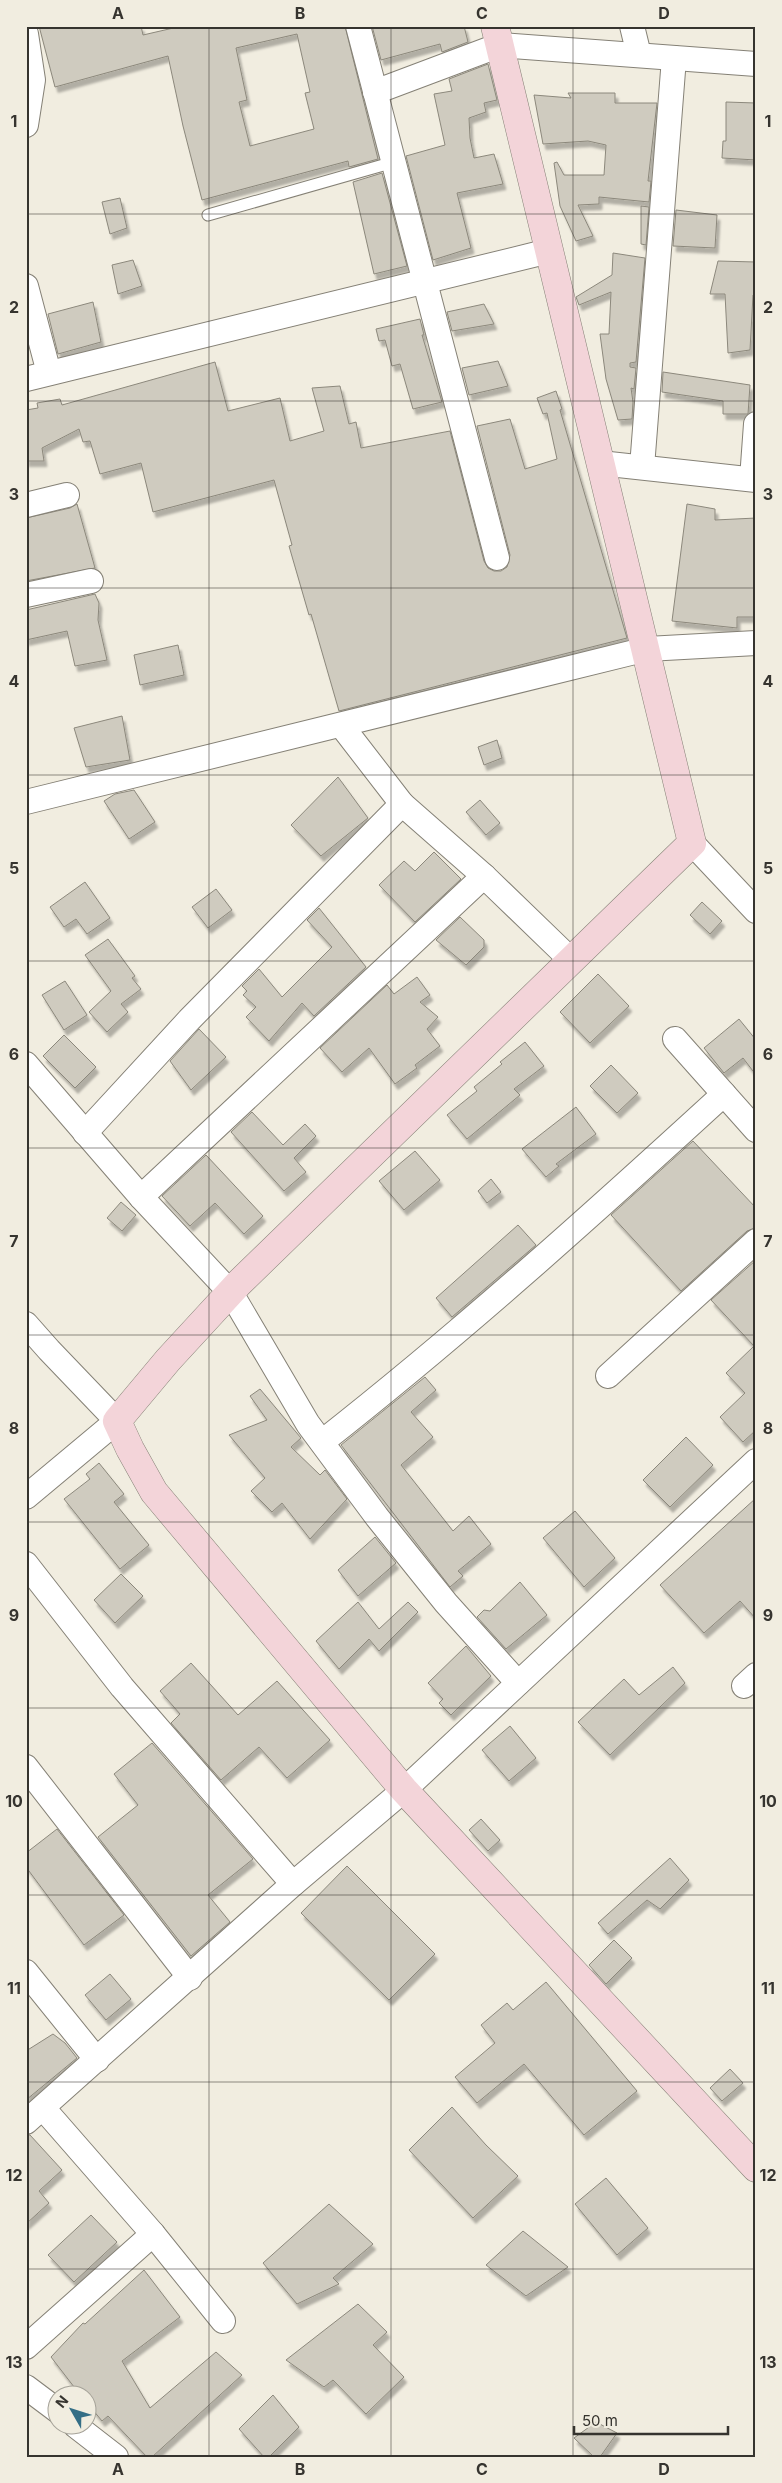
<svg xmlns="http://www.w3.org/2000/svg" width="782" height="2483" viewBox="0 0 782 2483" font-family="Inter,sans-serif">
	<style>
		.building { fill: #cfcbbf; stroke: #8c887c; fill-rule: evenodd; filter: url(#shadow) }
		.lines { fill: none; stroke-linecap: round; stroke-linejoin: round }
		.lane-casing { stroke: #858176; stroke-width: 13 }
		.street-casing { stroke: #858176; stroke-width: 26 }
		.secondary-casing { stroke: #858176; stroke-width: 29 }
		.lane { stroke: #fff; stroke-width: 11 }
		.street { stroke: #fff; stroke-width: 24 }
		.secondary { stroke: #f3d4d9; stroke-width: 28 }
		.grid { fill: none; stroke: #36342f; stroke-width: 1; stroke-opacity: 0.55 }
		.neatline { fill: none; stroke: #36342f; stroke-width: 2 }
		.grid-label { font-size: 16px; text-anchor: middle; font-weight: bold; fill: #36342f }
	</style>
	<defs>
		<filter id="shadow"><feDropShadow dx="3" dy="5.5" stdDeviation="1" flood-color="#0004"/></filter>
	</defs>
	<rect width="100%" height="100%" fill="#f1ede0"/>
	<g class="building">
		<path d="M39,26H141L143,35L182,26H345L378,159L349,167L348,161L202,200L183,126L168,56L55,87ZM297,34L310,92L305,93L314,129L250,146L239,102L247,100L236,48Z"/>
		<path d="M372,26H464L468,42L442,52L440,44L381,60Z"/>
		<path d="M488,64L497,100L484,103L486,112L469,118L470,138L474,158L494,154L503,184L457,193L471,248L433,260L406,156L445,145L434,94L452,91L449,79Z"/>
		<path d="M568,93H615V103H657L648,181H651L649,202L599,197V204L578,205L593,236L576,241L560,206L554,163L557,162L564,175H604L606,145L588,141L543,144L534,95L571,98Z"/>
		<path d="M726,102L756,103V160L722,158L723,141H726Z"/>
		<path d="M382,173L407,266L374,274L353,182Z"/>
		<path d="M120,198L127,228L110,234L102,202Z"/>
		<path d="M641,206L649,207L646,245L641,244Z"/>
		<path d="M676,210L717,215L715,248L673,246Z"/>
		<path d="M613,253L645,258L636,362L630,363V367L636,368L634,389L631,388L633,402L632,419L618,420L606,379L600,334H609L611,292L579,305L576,297L612,275Z"/>
		<path d="M133,260L142,286L118,294L112,265Z"/>
		<path d="M718,261L756,262V295H753L750,350L728,353L725,294H710Z"/>
		<path d="M93,302L101,342L58,354L48,314Z"/>
		<path d="M484,304L494,324L452,331L447,312Z"/>
		<path d="M420,319L424,335H422L442,402L413,409L400,364L392,366L385,340L379,341L376,329Z"/>
		<path d="M498,361L508,386L469,395L462,368Z"/>
		<path d="M215,362L228,411L280,398L290,441L324,431L312,388L340,386L349,424L356,422L361,448L450,431L484,561L488,568L494,571H501L507,567L510,555L477,426L510,419L525,469L557,459L547,413L543,414L537,398L556,391L562,409L560,410L627,638L339,711L311,614L309,615L289,546L292,545L274,480L153,512L141,463L100,474L90,441L83,442L79,429L42,448L44,461H26V410L38,408L37,403L60,399L62,405Z"/>
		<path d="M663,372L750,385L748,414H723V401L662,392Z"/>
		<path d="M77,504L95,568L26,581V518L70,508Z"/>
		<path d="M687,504L715,509V520L756,518V617H737V628L672,621Z"/>
		<path d="M95,594L99,603L98,620L107,660L75,666L67,631L26,640V610Z"/>
		<path d="M178,645L184,675L140,685L134,655Z"/>
		<path d="M122,716L130,760L86,767L74,728Z"/>
		<path d="M497,740L502,758L484,765L478,747Z"/>
		<path d="M338,777L368,818L321,856L291,825Z"/>
		<path d="M134,790L155,822L129,839L104,801L115,794Z"/>
		<path d="M480,800L500,823L486,835L466,812Z"/>
		<path d="M434,852L461,879L415,922L379,885L404,861L415,871Z"/>
		<path d="M85,882L110,918L87,934L76,919L64,927L50,907Z"/>
		<path d="M216,889L232,910L208,928L192,907Z"/>
		<path d="M702,902L722,921L710,934L690,915Z"/>
		<path d="M319,908L366,967L314,1016L302,1003L269,1041L246,1017L256,1007L243,995L247,991L242,986L259,969L282,997L332,947L307,920Z"/>
		<path d="M460,917L484,940V947L466,965L436,940Z"/>
		<path d="M108,939L135,976L132,978L141,989L121,1004L128,1012L107,1032L89,1012L111,991L85,955Z"/>
		<path d="M598,974L629,1006L590,1043L560,1012Z"/>
		<path d="M417,977L430,995L420,1002L438,1017L427,1029L440,1046L415,1065L417,1068L395,1084L369,1048L342,1072L320,1048L387,985L394,994Z"/>
		<path d="M65,981L87,1015L64,1030L42,995Z"/>
		<path d="M739,1019L756,1040V1075L743,1058L724,1073L704,1048Z"/>
		<path d="M199,1029L226,1057L191,1090L170,1061Z"/>
		<path d="M64,1035L96,1067L75,1088L43,1056Z"/>
		<path d="M525,1042L544,1066L514,1089L520,1095L467,1139L447,1115L477,1091L474,1087L502,1064L500,1062Z"/>
		<path d="M611,1065L638,1093L617,1113L590,1086Z"/>
		<path d="M576,1107L596,1134L556,1164L559,1166L546,1177L522,1149Z"/>
		<path d="M252,1112L283,1145L305,1124L316,1136L294,1158L306,1172L284,1191L231,1132Z"/>
		<path d="M693,1141L756,1208V1228L747,1231L681,1291L611,1215Z"/>
		<path d="M415,1151L440,1180L404,1210L379,1181Z"/>
		<path d="M206,1155L263,1216L244,1234L215,1203L190,1226L162,1196Z"/>
		<path d="M491,1179L501,1192L487,1203L478,1191Z"/>
		<path d="M121,1202L136,1215L122,1231L107,1218Z"/>
		<path d="M518,1225L536,1245L452,1317L436,1298Z"/>
		<path d="M756,1260V1430L743,1442L720,1417L745,1393L726,1373L754,1346L711,1300Z"/>
		<path d="M425,1377L436,1390L411,1412L433,1437L401,1465L453,1531L469,1516L491,1544L458,1571L463,1576L450,1587L341,1445Z"/>
		<path d="M260,1389L301,1438L291,1447L320,1475L325,1470L347,1499L310,1539L282,1503L272,1512L251,1491L265,1478L229,1435L267,1420L250,1396Z"/>
		<path d="M686,1437L713,1465L670,1507L643,1480Z"/>
		<path d="M99,1463L124,1494L114,1502L149,1545L120,1569L64,1499L90,1479L86,1474Z"/>
		<path d="M756,1498V1619L740,1601L704,1633L660,1585Z"/>
		<path d="M575,1511L615,1558L584,1587L543,1538Z"/>
		<path d="M375,1537L396,1563L358,1596L338,1570Z"/>
		<path d="M121,1574L143,1596L115,1623L94,1600Z"/>
		<path d="M520,1582L547,1615L506,1649L477,1617L484,1610L490,1611Z"/>
		<path d="M358,1602L379,1629L408,1602L418,1612L379,1651L369,1639L339,1669L316,1641Z"/>
		<path d="M466,1646L491,1676L451,1715L439,1703L443,1699L428,1683Z"/>
		<path d="M191,1663L238,1715L277,1681L330,1740L287,1778L259,1747L221,1780L171,1723L180,1714L160,1691Z"/>
		<path d="M673,1667L685,1683L610,1755L578,1722L624,1679L639,1695Z"/>
		<path d="M510,1726L536,1758L509,1781L482,1750Z"/>
		<path d="M152,1743L253,1859L208,1895L230,1922L191,1956L98,1837L138,1805L114,1774Z"/>
		<path d="M481,1819L500,1840L488,1851L469,1830Z"/>
		<path d="M57,1829L124,1915L84,1945L26,1867V1853Z"/>
		<path d="M670,1858L689,1880L660,1909L647,1900L608,1934L598,1923Z"/>
		<path d="M347,1866L435,1954L389,2000L301,1913Z"/>
		<path d="M614,1940L632,1958L606,1984L589,1965Z"/>
		<path d="M110,1974L131,1999L106,2020L85,1995Z"/>
		<path d="M546,1982L637,2091L584,2135L524,2064L477,2103L455,2077L495,2043L481,2025L507,2003L513,2010Z"/>
		<path d="M53,2034L65,2043L77,2058L26,2100V2051Z"/>
		<path d="M730,2069L743,2083L722,2101L710,2088Z"/>
		<path d="M452,2107L486,2145L518,2176L473,2218L409,2150Z"/>
		<path d="M26,2135H30L62,2170L39,2191L49,2203L26,2224Z"/>
		<path d="M606,2178L648,2228L617,2255L575,2204Z"/>
		<path d="M329,2204L373,2244L333,2278L339,2284L297,2304L263,2263Z"/>
		<path d="M91,2215L117,2242L74,2282L48,2255Z"/>
		<path d="M523,2231L568,2267L526,2296L486,2265Z"/>
		<path d="M144,2270L180,2317L122,2361L150,2408L216,2352L242,2375L152,2457H147L108,2416L102,2421L88,2404V2396H81L51,2357L83,2323L85,2324Z"/>
		<path d="M358,2304L387,2332L373,2345L404,2377L366,2414L333,2380L324,2387L286,2360Z"/>
		<path d="M273,2395L299,2427L269,2457H264L239,2429Z"/>
		<path d="M596,2422L617,2433L600,2457H594L574,2438Z"/>
	</g>
	<g class="lines">
		<g class="lane-casing">
			<path id="lane" d="M208,215L394,162"/>
		</g>
		<g class="street-casing">
			<g id="street">
				<path d="M358,26L497,558"/>
				<path d="M632,26L639,55"/>
				<path d="M26,34L33,80L26,125"/>
				<path d="M375,92L500,45L756,64"/>
				<path d="M26,286L49,373"/>
				<path d="M26,379L549,251"/>
				<path d="M600,463L756,480"/>
				<path d="M642,467L674,58"/>
				<path d="M752,479L756,424"/>
				<path d="M26,505L67,495"/>
				<path d="M26,595L91,581"/>
				<path d="M26,802L647,649L756,643"/>
				<path d="M402,804L484,876L571,960"/>
				<path d="M692,843L756,911"/>
				<path d="M675,1039L756,1130"/>
				<path d="M26,1064L141,1197L231,1293L308,1424L377,1517L446,1603L518,1683"/>
				<path d="M85,1133L189,1020L402,804L341,725"/>
				<path d="M141,1197L484,876"/>
				<path d="M26,1324L49,1350L117,1421L26,1497"/>
				<path d="M608,1376L756,1241"/>
				<path d="M322,1442C462,1332 593,1214 724,1094"/>
				<path d="M26,1564L122,1687L293,1884"/>
				<path d="M744,1686L756,1675"/>
				<path d="M26,1767L190,1978"/>
				<path d="M26,1972L97,2060"/>
				<path d="M43,2108L153,2234L223,2321"/>
				<path d="M26,2122L293,1884L404,1790L756,1461"/>
				<path d="M26,2347L153,2234"/>
				<path d="M26,2387L58,2411"/>
				<path d="M76,2426L116,2457"/>
			</g>
		</g>
		<g class="secondary-casing">
			<path id="secondary" d="M495,26L692,843L238,1284L168,1360L117,1421L130,1449L154,1492L404,1790L756,2168"/>
		</g>
		<use href="#lane" class="lane"/>
		<use href="#street" class="street"/>
		<use href="#secondary" class="secondary"/>
	</g>
	<path class="grid" d="M209,26V2457M391,26V2457M573,26V2457M26,214H756M26,401H756M26,588H756M26,775H756M26,961H756M26,1148H756M26,1335H756M26,1522H756M26,1708H756M26,1895H756M26,2082H756M26,2269H756"/>
	<rect width="782" height="2483" fill="none" stroke="#f1ede0" stroke-width="55"/>
	<g transform="translate(72 2410) rotate(309)"><circle r="24" fill="#f1ede0" stroke="#a6a399"/>
	<path d="M0-4L9 19L0 12L-9 19Z" fill="#346e86"/>
	<text y="-8" font-size="14" font-weight="bold" text-anchor="middle" fill="#36342f">N</text>
	</g>
	<path d="M574 2426v8h154v-8" fill="none" stroke="#36342f" stroke-width="2.5"/>
	<text x="582" y="2426" font-size="15" fill="#36342f" stroke="#f1ede0" stroke-width="4" paint-order="stroke">50 m</text>
	<rect x="28" y="28" width="726" height="2428" class="neatline"/>
	<g class="grid-label">
		<text x="118" y="19">A</text>
		<text x="300" y="19">B</text>
		<text x="482" y="19">C</text>
		<text x="664" y="19">D</text>
		<text x="14" y="127">1</text>
		<text x="768" y="127">1</text>
		<text x="14" y="313">2</text>
		<text x="768" y="313">2</text>
		<text x="14" y="500">3</text>
		<text x="768" y="500">3</text>
		<text x="14" y="687">4</text>
		<text x="768" y="687">4</text>
		<text x="14" y="874">5</text>
		<text x="768" y="874">5</text>
		<text x="14" y="1060">6</text>
		<text x="768" y="1060">6</text>
		<text x="14" y="1247">7</text>
		<text x="768" y="1247">7</text>
		<text x="14" y="1434">8</text>
		<text x="768" y="1434">8</text>
		<text x="14" y="1621">9</text>
		<text x="768" y="1621">9</text>
		<text x="14" y="1807">10</text>
		<text x="768" y="1807">10</text>
		<text x="14" y="1994">11</text>
		<text x="768" y="1994">11</text>
		<text x="14" y="2181">12</text>
		<text x="768" y="2181">12</text>
		<text x="14" y="2368">13</text>
		<text x="768" y="2368">13</text>
		<text x="118" y="2475">A</text>
		<text x="300" y="2475">B</text>
		<text x="482" y="2475">C</text>
		<text x="664" y="2475">D</text>
	</g>
</svg>
